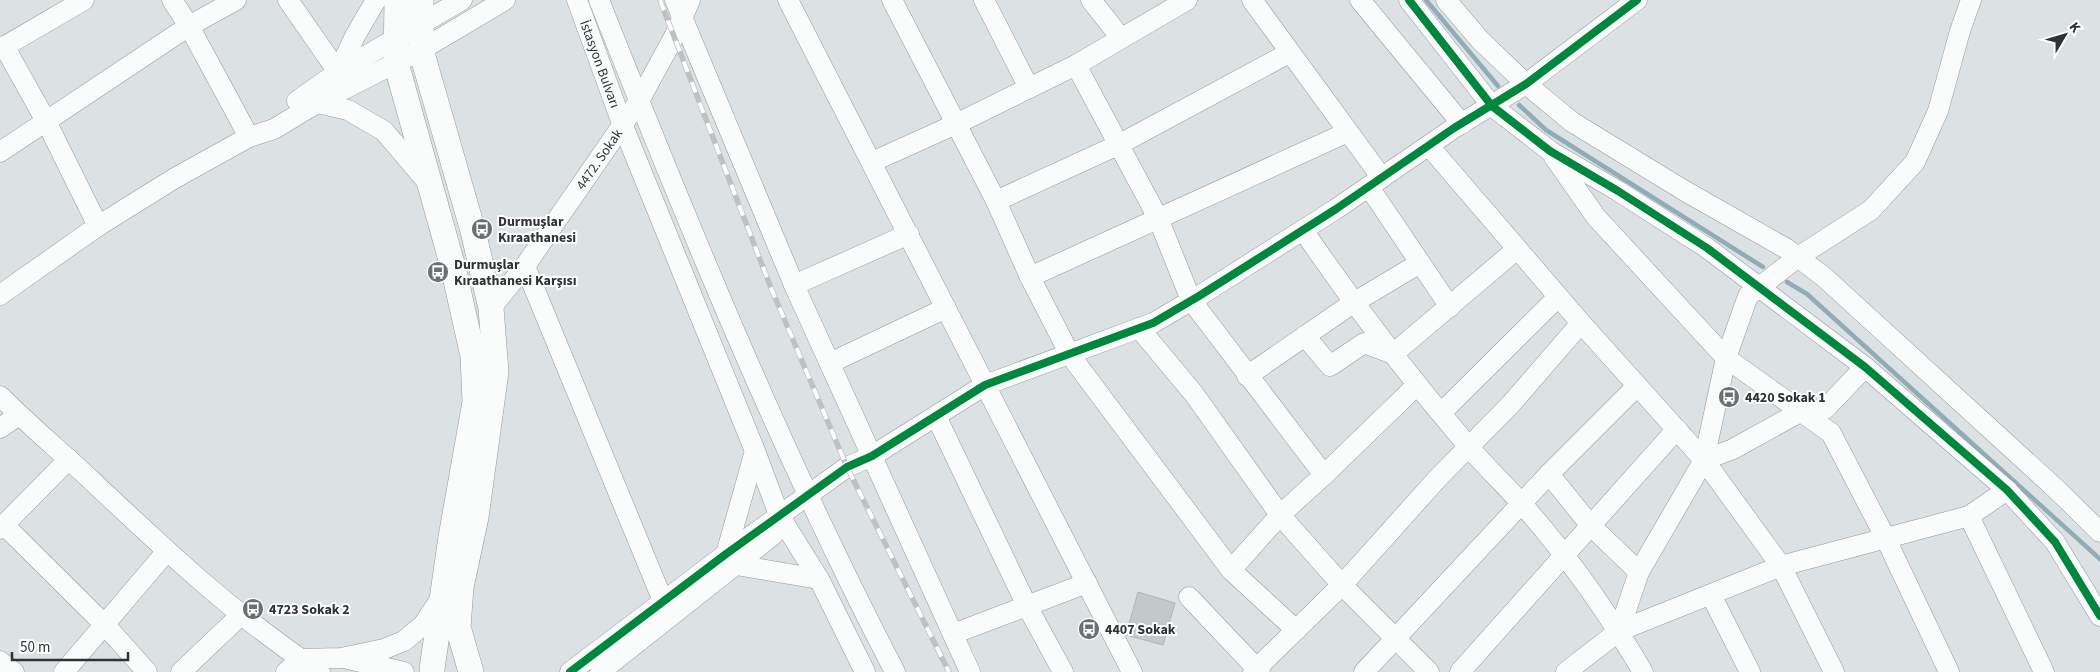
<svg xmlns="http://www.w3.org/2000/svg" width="2100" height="672" viewBox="0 0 2100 672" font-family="'Source Sans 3',sans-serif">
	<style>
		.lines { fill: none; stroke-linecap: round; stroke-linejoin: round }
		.stream { stroke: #90acb6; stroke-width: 4.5 }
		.building { fill: #c3c8ca; stroke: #b0b4b6 }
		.minor-casing { stroke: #94989a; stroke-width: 21 }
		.major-casing { stroke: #94989a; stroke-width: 26 }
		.minor { stroke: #fafbfb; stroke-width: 20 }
		.major { stroke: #fafbfb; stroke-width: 25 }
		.rail-casing { stroke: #bfc1c1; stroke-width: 5.5 }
		.rail { stroke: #fff; stroke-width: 4; stroke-dasharray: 11; stroke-linecap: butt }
		.cycleway-casing { stroke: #fff; stroke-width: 11 }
		.cycleway { stroke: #00873e; stroke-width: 8 }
		.labels { text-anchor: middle; stroke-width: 4; stroke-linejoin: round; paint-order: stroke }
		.street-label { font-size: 14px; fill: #2f3334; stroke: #fff }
		.poi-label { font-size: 14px; font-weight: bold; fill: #2f3334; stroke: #fff; text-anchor: start }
	</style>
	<rect width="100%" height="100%" fill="#dce2e4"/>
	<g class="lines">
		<g class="stream">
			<path d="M1426,0L1498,86"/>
			<path d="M1519,105L1546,130L1763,267"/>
			<path d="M1787,282L1807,294L2100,559"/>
		</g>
	</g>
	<path class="building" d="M1138,592L1175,603L1163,645L1126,635Z"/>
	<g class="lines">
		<g class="minor-casing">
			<g id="minor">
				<path d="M172,0L189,26L249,137"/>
				<path d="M288,0L338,72"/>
				<path id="s1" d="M577,0L623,126L755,451L779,515L819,579L865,672"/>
				<path d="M599,0C689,227 782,455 895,672"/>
				<path d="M675,0L794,285L970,672"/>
				<path d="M788,0L1132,672"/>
				<path d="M892,0L996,201L1030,277L1070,355L1231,570L1296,630"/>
				<path d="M984,0L1029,88"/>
				<path d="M1091,0L1121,38"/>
				<path d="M1252,0L1382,178"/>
				<path d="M1360,0L1462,124"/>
				<path d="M1409,0L1492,106L1550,151L1618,191L1707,248L1865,367L2007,490L2055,542L2100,616"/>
				<path d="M1446,0L1480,40L1526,84L1572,122L1685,191L1787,249L1824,277L2054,487L2100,532"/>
				<path d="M4,46L46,121L98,226"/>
				<path d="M0,49L84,0"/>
				<path d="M1076,65L1158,218L1191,300L1324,475"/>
				<path d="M338,72L355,36L376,0"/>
				<path d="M297,101L338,72L462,0"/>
				<path d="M317,103L348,110L384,131L429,184"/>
				<path d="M1429,146L1581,323L1704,460L1781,566L1834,672"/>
				<path d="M0,152L189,26L236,0"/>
				<path d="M1554,157L1596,217L1726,358L1831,433L1885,537L1949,672"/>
				<path d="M872,162L956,124L1076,65L1187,0"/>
				<path d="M1369,187L1450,307"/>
				<path d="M996,201L1118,145L1289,53"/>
				<path d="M1303,230C1354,305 1409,377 1468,446C1485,466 1504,484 1522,504C1568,556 1608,613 1643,672"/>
				<path d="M525,266L663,601"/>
				<path d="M1030,277L1348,132"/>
				<path d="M794,285L909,234"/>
				<path d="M0,295L98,226L175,178L249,137L274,129L317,103L421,50L505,0"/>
				<path id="s2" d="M491,308L525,266L639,101L675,35L690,0"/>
				<path d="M1139,328L1194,394L1280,515L1342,585L1429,672"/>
				<path d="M1305,336L1330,366L1364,343L1393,354L1517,249"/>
				<path d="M830,363L946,308"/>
				<path d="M1247,376L1353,303L1420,263"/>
				<path d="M0,396C29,425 60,451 90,479C162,547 236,617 320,672"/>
				<path d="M1441,413L1558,297"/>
				<path d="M936,416L1027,606L1063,672"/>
				<path d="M0,428L19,415"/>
				<path d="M1704,460L1733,449L1800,412L1825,409L1865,367"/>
				<path d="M1549,474L1591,526L1639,572"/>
				<path d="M1969,516L2044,672"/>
				<path d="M4,525L105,625L147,672"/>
				<path d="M0,529L69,459"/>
				<path d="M726,554L755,451"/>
				<path d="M736,565L819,579"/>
				<path d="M1231,570L1280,515L1324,475L1417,385"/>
				<path d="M1711,595L1750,672"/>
				<path d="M1189,597L1260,672"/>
				<path d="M1619,631L1781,566L1969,516L2007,490"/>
				<path d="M953,634L1087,583"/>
				<path d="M348,659L404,672"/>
				<path d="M0,661L14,672"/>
				<path d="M64,672L167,551"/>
				<path d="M181,672L242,614"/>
				<path d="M286,672L301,659L341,658L384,649L404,641L423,625L441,598"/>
				<path d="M570,672L726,554L847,467L872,456L985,385L1153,323L1199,296L1336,209L1454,128L1526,84L1637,0"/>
				<path d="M600,672L773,535"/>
				<path d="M1253,672L1342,585L1437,479L1511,404L1581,323"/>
				<path d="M1364,672L1549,474L1637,386"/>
				<path d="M1460,672L1677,429"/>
				<path d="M1566,672L1619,631L1639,572L1704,460L1726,358L1748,296L1798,257L1871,210L1915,162L1938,111L1960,31L1971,0"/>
			</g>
		</g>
		<g class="major-casing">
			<g id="major">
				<path d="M397,0L396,63L453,267L473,356L475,402L451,537L432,669"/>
				<path d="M421,0V50L473,231L491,308L496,372L476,517L461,587L458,627L471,672"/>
			</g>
		</g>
		<use href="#minor" class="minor"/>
		<use href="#major" class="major"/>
		<g class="rail-casing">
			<path id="rail" d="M660,0L771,288L847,467L949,672"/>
		</g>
		<use href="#rail" class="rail"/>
		<g class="cycleway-casing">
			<g id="cycleway">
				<path d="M1409,0L1492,106L1550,151L1618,191L1707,248L1865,367L2007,490L2055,542L2100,616"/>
				<path d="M570,672L726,554L847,467L872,456L985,385L1153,323L1199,296L1336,209L1454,128L1526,84L1637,0"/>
			</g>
		</g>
		<use href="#cycleway" class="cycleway"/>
	</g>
	<defs>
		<g id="bus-disc" transform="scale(1.125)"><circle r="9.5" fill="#6c7072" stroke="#fff"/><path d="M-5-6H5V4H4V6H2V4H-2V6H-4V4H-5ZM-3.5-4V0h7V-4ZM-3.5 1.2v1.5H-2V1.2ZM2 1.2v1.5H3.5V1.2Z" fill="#fff"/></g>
	</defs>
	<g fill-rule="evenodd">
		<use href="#bus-disc" x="482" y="229"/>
		<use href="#bus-disc" x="438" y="272"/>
		<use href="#bus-disc" x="1729" y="397"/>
		<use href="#bus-disc" x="253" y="609"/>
		<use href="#bus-disc" x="1089" y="629"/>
	</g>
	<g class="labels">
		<g class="street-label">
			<text dy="5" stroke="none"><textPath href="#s1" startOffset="68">İstasyon Bulvarı</textPath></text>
			<text dy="5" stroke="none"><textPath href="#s2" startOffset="184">4472. Sokak</textPath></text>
		</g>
		<g class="poi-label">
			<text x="498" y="226">Durmuşlar<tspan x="498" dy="16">Kıraathanesi</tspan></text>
			<text x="454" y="269">Durmuşlar<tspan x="454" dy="16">Kıraathanesi Karşısı</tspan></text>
			<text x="1745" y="402">4420 Sokak 1</text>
			<text x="269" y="614">4723 Sokak 2</text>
			<text x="1105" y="634">4407 Sokak</text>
		</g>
	</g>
	<g transform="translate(2065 35) rotate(52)" stroke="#ffffff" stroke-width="4" paint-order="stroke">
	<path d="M0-4L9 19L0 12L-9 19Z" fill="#2f3334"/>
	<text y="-8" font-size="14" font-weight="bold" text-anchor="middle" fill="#2f3334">K</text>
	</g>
	<path d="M12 652v8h116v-8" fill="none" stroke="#2f3334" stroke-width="2.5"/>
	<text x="20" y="652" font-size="15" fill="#2f3334" stroke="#ffffff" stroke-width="4" paint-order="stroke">50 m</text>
</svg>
